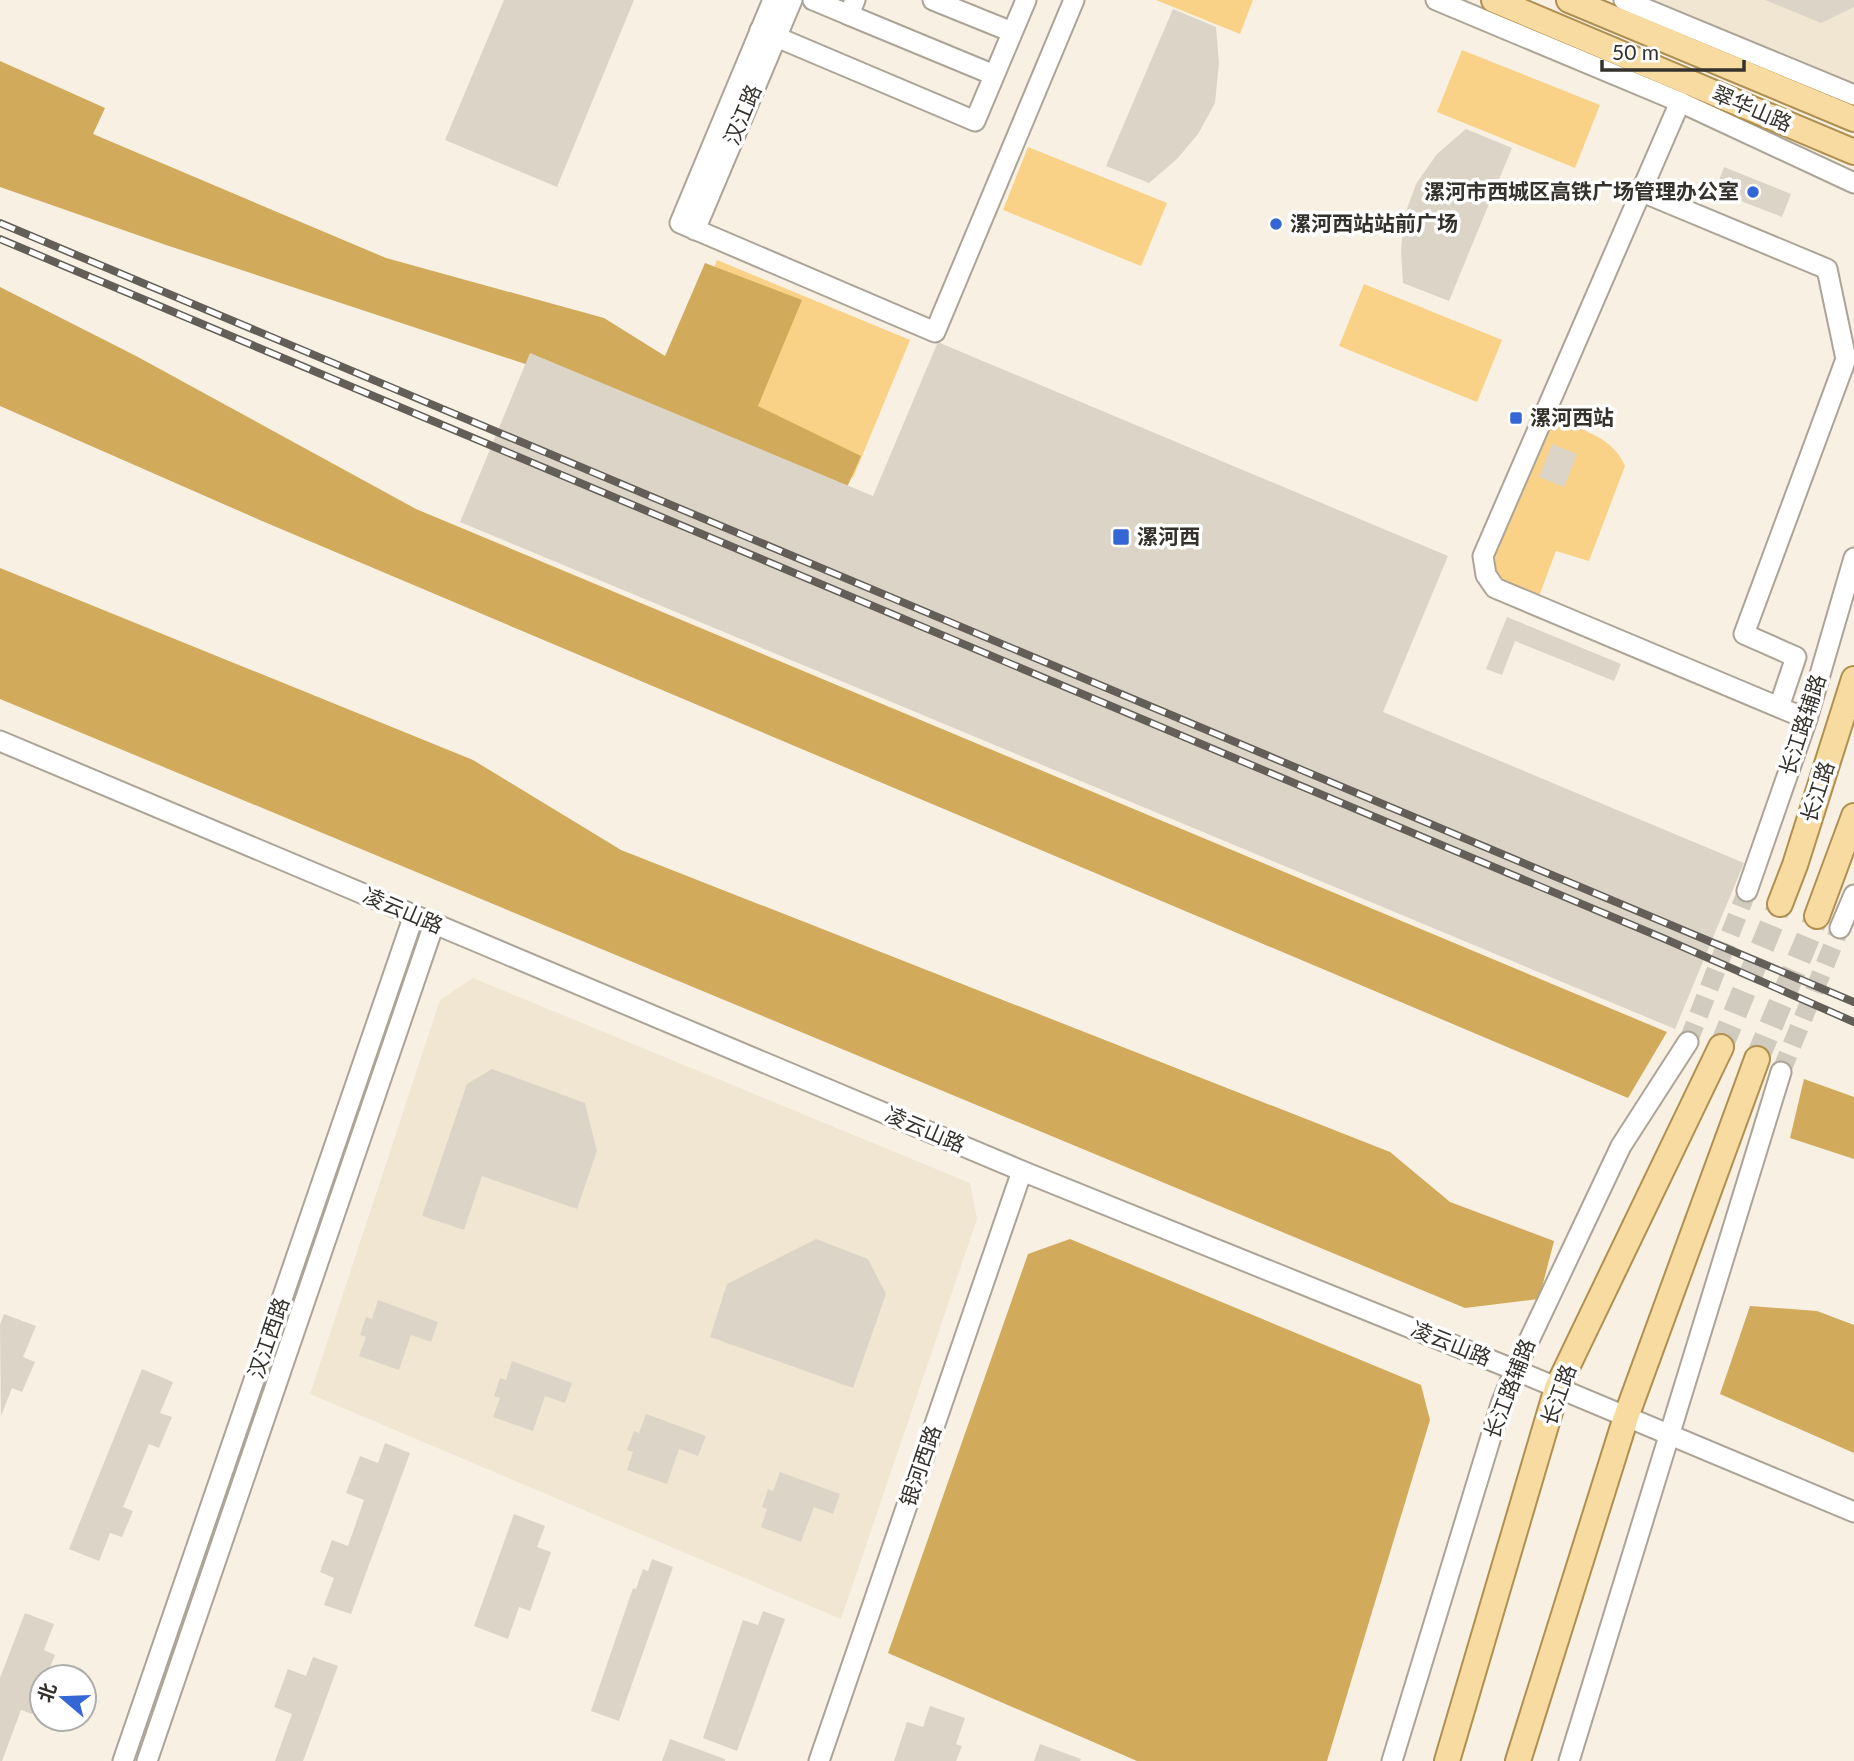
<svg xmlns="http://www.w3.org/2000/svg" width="1854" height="1761" viewBox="0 0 1854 1761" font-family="Lato,'Noto Sans SC',sans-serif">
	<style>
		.built { fill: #f1e6d1 }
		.green { fill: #f9d287 }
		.forest { fill: #d1aa5b }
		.building { fill: #dcd5c7 }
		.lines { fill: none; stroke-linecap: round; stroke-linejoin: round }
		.minor-tunnel { stroke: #d1cabe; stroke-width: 19; stroke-dasharray: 19 10; stroke-linecap: butt }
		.major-tunnel { stroke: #d1cabe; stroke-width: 24; stroke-dasharray: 24 12; stroke-linecap: butt }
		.minor-casing { stroke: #aba497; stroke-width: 23 }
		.major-casing { stroke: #af9050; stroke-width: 28 }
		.minor { stroke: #fff; stroke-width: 19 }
		.major { stroke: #f7dba1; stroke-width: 24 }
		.rail-casing { stroke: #635f58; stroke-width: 8 }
		.rail { stroke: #fff; stroke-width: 5; stroke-dasharray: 16; stroke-linecap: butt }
		.poi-dot { fill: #3566d6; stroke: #fff; stroke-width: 2.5 }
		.labels { text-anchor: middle; stroke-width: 7; stroke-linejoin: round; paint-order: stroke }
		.street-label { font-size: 21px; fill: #35322d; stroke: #fff }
		.poi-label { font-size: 21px; font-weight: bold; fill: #35322d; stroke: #fff; text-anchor: start }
	</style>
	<rect width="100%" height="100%" fill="#f8f0e2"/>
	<g class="built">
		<path d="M1654,0H1854V84Z"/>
		<path d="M473,978L970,1183L977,1219L841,1619L310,1394L440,1000Z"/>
	</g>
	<g class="green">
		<path d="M1156,0H1253L1240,34Z"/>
		<path d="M1462,50L1600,105L1575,168L1437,112Z"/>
		<path d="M1028,147L1167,203L1141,266L1003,210Z"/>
		<path d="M717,260L910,340L853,478L660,398Z"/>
		<path d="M1364,284L1502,340L1477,402L1339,346Z"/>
		<path d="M1549,417C1578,429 1612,435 1625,466L1589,561L1556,551L1539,596C1516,588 1494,587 1489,560Z"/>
	</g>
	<g class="forest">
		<path d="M0,61L105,108L93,134L386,258L604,318L665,356L705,263L802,300L758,406L861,456L844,494L604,390L166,245L0,187Z"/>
		<path d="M0,287L136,356L416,509L1667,1032L1628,1098L262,521L0,406Z"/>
		<path d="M0,568L473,760L621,850L1390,1152L1450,1202L1554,1241L1539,1299L1465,1308L0,699Z"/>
		<path d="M1804,1079L1854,1097V1159L1790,1138Z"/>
		<path d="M1070,1239L1421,1385L1430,1420L1327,1761H1137L888,1653L1028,1254Z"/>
		<path d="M1750,1306L1817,1311L1854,1325V1453L1720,1394Z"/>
	</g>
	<g class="building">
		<path d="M504,0H634L557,187L445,140Z"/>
		<path d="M1765,0H1854V7L1821,23Z"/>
		<path d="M1173,9L1216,27L1219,63L1215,103L1198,134L1177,159L1149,183L1106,166Z"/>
		<path d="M1466,129L1512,148L1449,301L1403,283L1401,251L1404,217L1416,184L1437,154Z"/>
		<path d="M1724,167L1791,194L1782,217L1715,191Z"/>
		<path d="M940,343L1448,556L1383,712L1744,863L1675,1029L460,522L530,353L873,496L937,344Z"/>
		<path d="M1552,444L1577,454L1564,487L1539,477Z"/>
		<path d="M1507,617L1621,664L1614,681L1515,641L1502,675L1486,669Z"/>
		<path d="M492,1069L585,1103L597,1151L577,1209L482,1176L464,1230L422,1216L467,1084Z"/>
		<path d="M816,1239L868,1259L886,1294L853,1388L710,1337L727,1284Z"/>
		<path d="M378,1300L438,1322L431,1342L411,1335L399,1370L359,1356L366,1337L360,1335L366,1317L372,1319Z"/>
		<path d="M4,1314L36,1326L23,1357L35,1362L22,1392L12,1388L1,1416L0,1325Z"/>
		<path d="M512,1361L572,1383L565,1403L545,1396L533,1431L493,1417L500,1398L494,1396L500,1378L506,1380Z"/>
		<path d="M142,1369L173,1382L160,1413L172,1417L159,1448L149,1444L123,1507L133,1511L122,1537L110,1533L99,1561L69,1549Z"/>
		<path d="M646,1414L706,1436L698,1456L679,1449L667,1484L627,1470L633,1452L627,1450L634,1431L639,1433Z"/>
		<path d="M385,1443L410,1453L351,1614L324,1605L334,1578L320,1572L332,1540L348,1546L364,1500L346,1493L360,1456L378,1463Z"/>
		<path d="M780,1472L840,1494L833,1514L814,1507L801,1542L761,1527L767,1509L762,1507L768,1489L773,1491Z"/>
		<path d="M514,1514L545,1526L537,1547L551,1552L530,1611L519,1607L508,1639L474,1626Z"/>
		<path d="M652,1559L673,1567L619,1721L591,1711L633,1588L636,1589L643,1569L648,1571Z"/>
		<path d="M763,1611L785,1619L737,1751L703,1738L743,1620L758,1625Z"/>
		<path d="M25,1613L54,1624L44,1650L55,1655L46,1677H42V1689L32,1714L21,1710L2,1761H0V1678Z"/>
		<path d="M313,1657L338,1666L303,1761H275L292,1714L274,1707L288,1669L306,1676Z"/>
		<path d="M930,1706L965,1718L956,1744L962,1746L956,1761H894L907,1722L923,1727Z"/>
		<path d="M670,1739L725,1759V1761H662Z"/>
		<path d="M1040,1744L1081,1759L1080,1761H1034Z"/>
	</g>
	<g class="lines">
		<g class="minor-tunnel">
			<path d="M1688,1042L1747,891"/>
			<path d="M1781,1072L1840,928"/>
		</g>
		<g class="major-tunnel">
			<path d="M1721,1047L1780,904"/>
			<path d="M1757,1059L1817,916"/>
		</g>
		<g class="minor-casing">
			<g id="minor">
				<path d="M773,0L680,223L935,332L1074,0"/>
				<path d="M813,0L849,15L855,0"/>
				<path d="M933,0L1012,32"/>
				<path d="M1436,0L1680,102L1854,183"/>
				<path d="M1624,0L1854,95"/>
				<path d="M849,15L994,75"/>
				<path d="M760,30L975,121L1026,0"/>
				<path d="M1680,102L1483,556L1486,575L1495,588L1807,719"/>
				<path d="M1642,192L1827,269L1846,359L1744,634L1796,657L1779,707"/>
				<path d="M695,230L792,0"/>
				<path d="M0,741L1022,1171L1515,1370L1854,1512"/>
				<path d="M1747,891L1807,719L1854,558"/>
				<path d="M1840,928L1854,895"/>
				<path d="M123,1761L414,915"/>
				<path d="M147,1761L434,924"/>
				<path d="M819,1761L1022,1171"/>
				<path d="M1392,1761L1501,1404L1515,1370L1621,1146L1688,1042"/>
				<path d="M1569,1761L1781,1072"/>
			</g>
		</g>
		<g class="major-casing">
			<g id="major">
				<path d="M1494,0L1854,152"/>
				<path d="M1569,0L1854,119"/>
				<path d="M1780,904L1795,865L1854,679"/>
				<path d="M1817,916L1854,816"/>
				<path d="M1447,1761L1557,1388L1721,1047"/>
				<path d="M1518,1761L1626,1417L1757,1059"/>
			</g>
		</g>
		<use href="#minor" class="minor"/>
		<use href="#major" class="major"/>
		<g class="rail-casing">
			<g id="rail">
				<path d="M0,223L1854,1002"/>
				<path d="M0,239L1665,939L1854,1022"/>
			</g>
		</g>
		<use href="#rail" class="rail"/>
	</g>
	<g class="poi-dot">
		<circle cx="1753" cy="192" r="7"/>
		<circle cx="1276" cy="224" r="7"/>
		<rect x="1509" y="411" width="14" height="14" rx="3.5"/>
		<rect x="1112" y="528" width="18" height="18" rx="3.5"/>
	</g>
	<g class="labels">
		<g class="street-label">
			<text transform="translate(1752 109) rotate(23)" y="7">翠华山路</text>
			<text transform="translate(743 115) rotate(-67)" y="7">汉江路</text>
			<text transform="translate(1803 725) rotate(-72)" y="7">长江路辅路</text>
			<text transform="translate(1818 792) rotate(-72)" y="7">长江路</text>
			<text transform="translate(403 911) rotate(23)" y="7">凌云山路</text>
			<text transform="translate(925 1130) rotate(23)" y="7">凌云山路</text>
			<text transform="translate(269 1338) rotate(-71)" y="7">汉江西路</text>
			<text transform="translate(1451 1344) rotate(22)" y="7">凌云山路</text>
			<text transform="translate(1510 1389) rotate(-69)" y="7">长江路辅路</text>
			<text transform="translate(1559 1395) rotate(-70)" y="7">长江路</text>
			<text transform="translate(921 1466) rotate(-71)" y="7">银河西路</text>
		</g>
		<g class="poi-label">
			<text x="1739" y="199" text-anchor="end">漯河市西城区高铁广场管理办公室</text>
			<text x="1290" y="231">漯河西站站前广场</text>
			<text x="1530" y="425">漯河西站</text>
			<text x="1137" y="544">漯河西</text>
		</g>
	</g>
	<g transform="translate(63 1698) rotate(289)"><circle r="33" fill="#ffffff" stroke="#aeadab" stroke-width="2"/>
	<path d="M0-5L12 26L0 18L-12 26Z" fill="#3566d6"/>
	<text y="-10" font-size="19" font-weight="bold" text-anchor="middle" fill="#35322d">北</text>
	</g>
	<path d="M1602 60v10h142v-10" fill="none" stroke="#35322d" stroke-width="3.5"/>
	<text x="1612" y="60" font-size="21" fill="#35322d" stroke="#ffffff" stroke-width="5" paint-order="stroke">50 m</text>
</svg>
